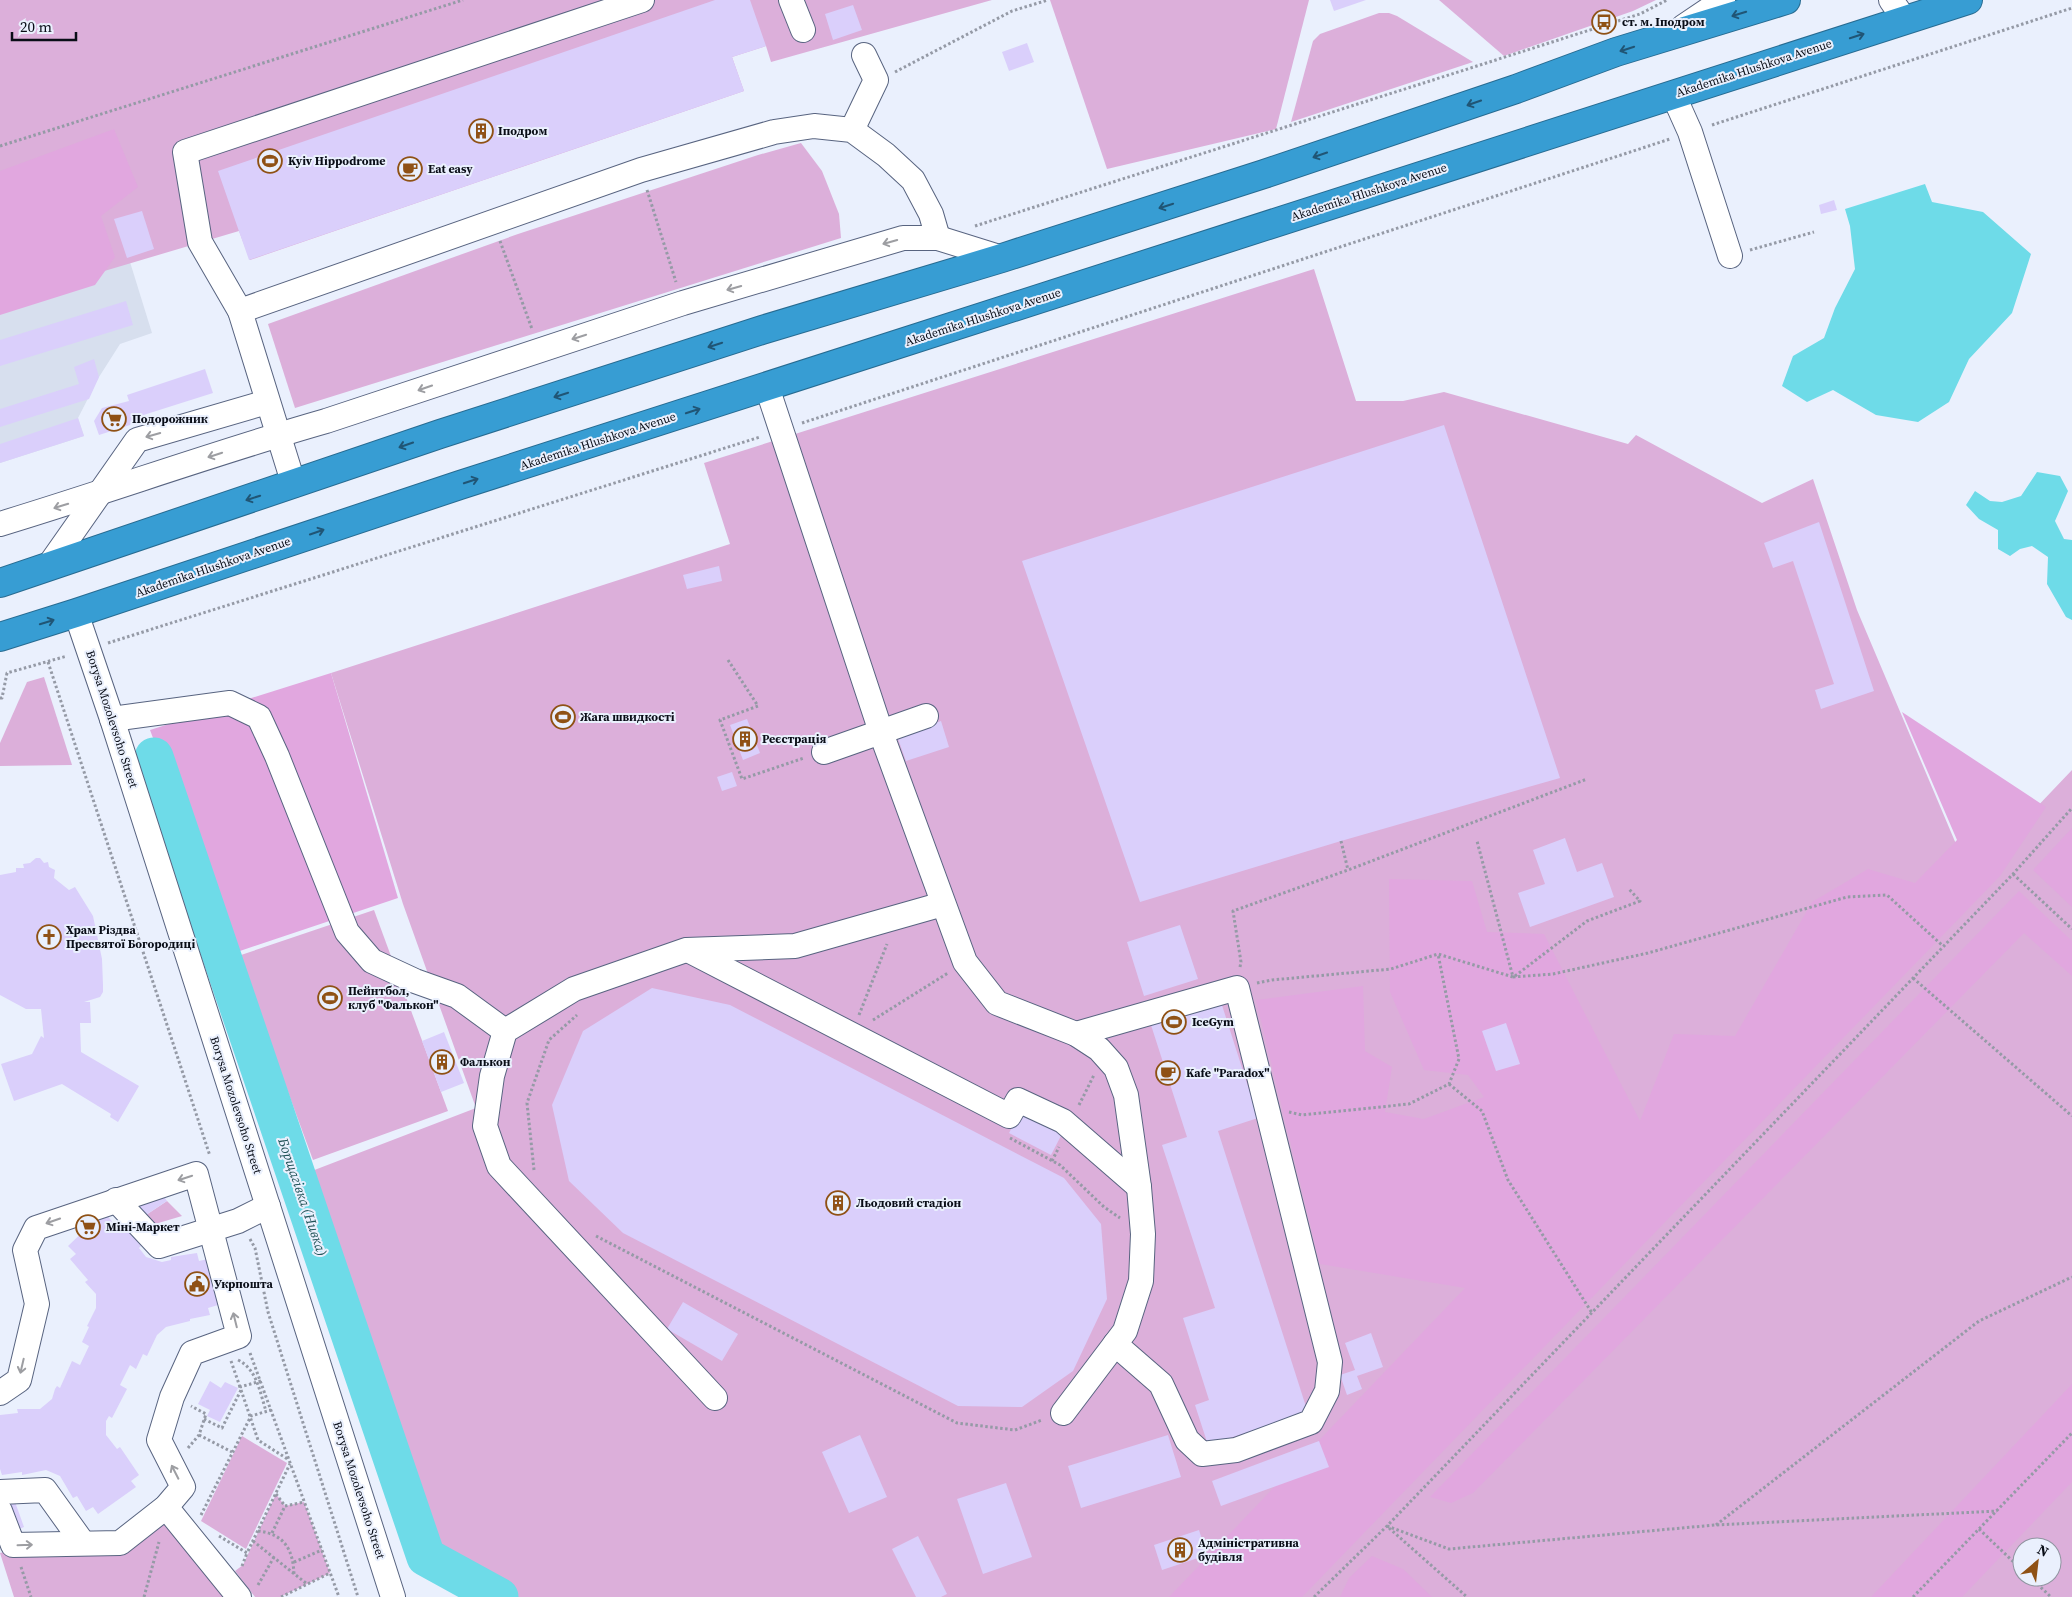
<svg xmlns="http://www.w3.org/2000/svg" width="2072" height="1597" viewBox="0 0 2072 1597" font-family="'Source Serif 4',serif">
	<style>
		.built { fill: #d7dfee }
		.green { fill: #dcafda; fill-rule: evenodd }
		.forest { fill: #e1a7df }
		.water { fill: #6edbe8 }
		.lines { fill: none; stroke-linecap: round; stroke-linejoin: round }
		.river { stroke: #6edbe8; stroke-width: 39 }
		.building { fill: #dacffb }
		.minor-casing { stroke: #586480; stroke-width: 26 }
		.highway-casing { stroke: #276b91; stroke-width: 30 }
		.path { stroke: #959aa6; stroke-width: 3; stroke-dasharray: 2.5 2.5; stroke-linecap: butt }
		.minor { stroke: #fff; stroke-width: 24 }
		.highway { stroke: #379dd3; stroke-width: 28 }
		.oneway { stroke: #205575 }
		.oneway2 { stroke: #9d9ea2 }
		.labels { text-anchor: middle; stroke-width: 4; stroke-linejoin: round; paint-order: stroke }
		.poi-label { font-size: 12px; font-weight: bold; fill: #090d17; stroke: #eaf0fd; text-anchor: start }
		.street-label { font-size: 12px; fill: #090d17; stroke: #eaf0fd }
		.water-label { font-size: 14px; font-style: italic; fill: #235459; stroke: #eaf0fd }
	</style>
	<rect width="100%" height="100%" fill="#eaf0fd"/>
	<path class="built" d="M130,262L152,333L120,344L99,377L78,418L84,436L0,463V302Z"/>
	<g class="green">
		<path d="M0,0H992L771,62L766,46L732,57L744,91L250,260L239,231L0,302Z"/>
		<path d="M1050,0H1309L1276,129L1107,169Z"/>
		<path d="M1439,0H1656L1633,11L1504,56Z"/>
		<path d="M1379,13H1389L1397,16L1473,62L1291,122L1313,41L1320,34Z"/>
		<path d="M801,143L822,171L839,214L841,238L295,408L268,324L518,234L758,155Z"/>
		<path d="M1314,269L1356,401H1403L1444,392L1628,444L1636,435L1762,503L1813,479L1857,610L1970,877L2072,770V1597H513L430,1553L304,1174L476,1108L403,904L331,673L730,544L704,463ZM2022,1547H2052V1577H2022Z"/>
		<path d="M44,677L72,765L0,766V743L27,682Z"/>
		<path d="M374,910L448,1111L313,1160L238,956Z"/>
		<path d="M167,1201L182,1216L155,1224L146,1215Z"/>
		<path d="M242,1436L287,1463L246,1549L201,1521Z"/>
		<path d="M276,1494L285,1506L304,1502L330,1573L280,1597H255L235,1571L243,1565Z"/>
		<path d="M166,1519L228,1597H14L0,1553L18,1549L124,1553Z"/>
	</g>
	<g class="forest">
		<path d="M114,129L138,187L101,216L115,257L95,285L0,315V171Z"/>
		<path d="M331,673L398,898L234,953L150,730Z"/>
		<path d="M1902,712L2046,807L2000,876L1302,1597H1169L1465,1288L1320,1264L1256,1000L1363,986L1365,1051L1392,1067L1385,1112L1424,1119L1484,1097L1468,1075L1424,1070L1390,992L1389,879L1472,881L1487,932L1544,934L1640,1121L1674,1034L1735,1036L1812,902L1868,869L1915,883L1957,840Z"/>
		<path d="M2072,828V907L2033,870Z"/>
		<path d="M2019,891L2072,941V976L2024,933L1473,1493L1451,1503L1430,1497Z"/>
		<path d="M2072,1384V1482L1962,1597H1871Z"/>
		<path d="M1372,1556L1403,1569L1432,1597H1340L1349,1578Z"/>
	</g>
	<g class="water">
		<path d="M1925,184L1932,202L1983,212L2031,254L2012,313L1969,359L1949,402L1918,422L1876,415L1833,390L1807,402L1782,386L1793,356L1824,338L1835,308L1855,269L1850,226L1845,209Z"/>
		<path d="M2037,472L2060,476L2068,491L2055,521L2064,539L2072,540V620L2066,617L2047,584L2048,557L2032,546L2020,549L2010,556L1998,549V530L1979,519L1966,505L1975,491L1990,501L2002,502L2021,496Z"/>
	</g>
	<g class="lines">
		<path class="river" d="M154,757L426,1557L499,1597"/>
	</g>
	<g class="building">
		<path d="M715,0H750L766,46L732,57L744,91L249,260L218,171Z"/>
		<path d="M1330,0H1366L1334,11Z"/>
		<path d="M853,5L862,30L833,40L825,14Z"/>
		<path d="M1027,43L1034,62L1009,71L1002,52Z"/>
		<path d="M1834,200L1837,210L1821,214L1819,205Z"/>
		<path d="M142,211L154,249L127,258L114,219Z"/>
		<path d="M126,301L133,325L0,366V340Z"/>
		<path d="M94,359L99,377L89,399L0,427V409L79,384L74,367Z"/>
		<path d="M205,369L213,393L134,418L130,425L99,435L94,421L102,408L129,401L127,395Z"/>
		<path d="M78,418L84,436L0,463V444Z"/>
		<path d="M1444,425L1560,778L1341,841L1140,902L1022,561Z"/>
		<path d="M1819,522L1874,691L1821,709L1815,690L1834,684L1793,561L1773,568L1764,543Z"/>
		<path d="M719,566L722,581L687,589L683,575Z"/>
		<path d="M747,719L760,753L743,760L730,725Z"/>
		<path d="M941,721L949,747L906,761L897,736Z"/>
		<path d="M732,772L737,786L722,791L717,777Z"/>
		<path d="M1565,838L1577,872L1602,863L1614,897L1530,927L1518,893L1545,884L1533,850Z"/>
		<path d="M36,858H40L44,863L48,862L49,867L55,870L54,878L69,890L75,887L93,916L102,959L103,985V992L100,997L84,1002H90L91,1023H80L81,1052L139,1086L118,1122L110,1117L111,1114L62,1084L14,1101L1,1064L32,1054L41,1036L44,1038L41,1009H26L0,995V875L16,872V868H24L23,864L30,863Z"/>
		<path d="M1180,925L1198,979L1144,996L1127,942Z"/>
		<path d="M652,988L730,1005L1064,1178L1101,1224L1107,1299L1073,1371L1022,1407L958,1406L623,1233L569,1181L552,1105L583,1031Z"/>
		<path d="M1221,1002L1258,1118L1218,1131L1308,1413L1208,1445L1195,1405L1209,1400L1183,1318L1215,1308L1162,1145L1187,1137L1151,1025Z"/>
		<path d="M1506,1023L1520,1064L1496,1071L1482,1031Z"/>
		<path d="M444,1032L464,1083L441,1092L422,1041Z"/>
		<path d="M1022,1109L1064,1130L1051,1155L1009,1133Z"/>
		<path d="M159,1189L167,1201L146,1215L138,1204Z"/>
		<path d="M106,1214L114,1224L119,1219L141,1246L139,1248L146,1257L162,1262L171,1260V1257L197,1253L199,1261L208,1259L218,1305L208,1308L210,1315L190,1319V1321L166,1327L157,1335L147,1356L143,1354L136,1369L130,1365L120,1385L127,1389L112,1418L109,1416L106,1421V1435L117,1449L120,1447L139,1475L131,1481L136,1487L98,1514L93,1507L86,1511L77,1496L73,1498L60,1476L46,1470L22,1475V1472L2,1475L0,1469V1415L18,1413L17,1409H40L52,1399L55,1389L57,1386L60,1388L72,1361L80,1365L89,1346L82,1342L89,1327L87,1326L96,1308V1294L85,1282L88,1280L70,1259L76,1254L68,1246L88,1227L89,1228Z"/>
		<path d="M683,1302L738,1334L722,1361L667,1329Z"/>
		<path d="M1371,1333L1383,1367L1357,1376L1362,1389L1347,1395L1340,1375L1355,1370L1345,1343Z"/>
		<path d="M210,1381L221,1388L225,1382L238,1388L220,1422L207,1416L210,1410L198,1404Z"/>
		<path d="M860,1435L887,1497L849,1513L822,1452Z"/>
		<path d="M1168,1435L1181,1477L1081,1508L1068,1466Z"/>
		<path d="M1319,1441L1329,1467L1221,1506L1212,1481Z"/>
		<path d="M1006,1483L1032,1557L983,1574L957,1499Z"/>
		<path d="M14,1499L24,1527L19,1529L0,1501Z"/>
		<path d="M1199,1530L1207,1555L1162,1570L1154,1545Z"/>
		<path d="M918,1536L947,1594L941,1597H916L892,1549Z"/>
	</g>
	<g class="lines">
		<g class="minor-casing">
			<g id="minor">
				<path d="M791,0L803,30"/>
				<path d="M1891,0L1905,20"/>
				<path d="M1683,27L1723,0"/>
				<path d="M1673,94L1690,132L1730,256"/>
				<path d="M852,130L876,80L864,55"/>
				<path d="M240,311L641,170L774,132L814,126L852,130L886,155L913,180L931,214L938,238"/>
				<path d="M767,387L884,741L965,962L997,1003L1076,1034L1099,1049L1116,1068L1126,1095L1139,1187L1143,1234L1141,1281L1125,1331L1063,1413"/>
				<path d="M294,485L240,311L200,242L185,152L642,0"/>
				<path d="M0,524C109,491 217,452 326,421L683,303L903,238H938L1002,258"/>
				<path d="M48,567L137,440L267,402"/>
				<path d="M76,613L112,719L393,1597"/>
				<path d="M112,719L230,703L259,717L277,756L347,932L372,961L415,981L457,996L505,1031"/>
				<path d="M824,752L926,716"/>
				<path d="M688,950L1009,1116L1018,1100L1063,1121L1139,1187"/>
				<path d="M1076,1034L1237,988L1330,1362L1327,1391L1311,1422L1236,1450L1202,1454L1187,1440L1161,1384L1115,1344"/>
				<path d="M116,1200L159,1246L238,1221L268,1206"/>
				<path d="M0,1393L19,1380L37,1304L25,1250L36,1228L196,1174L239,1336L192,1353L172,1397L159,1440L183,1487L166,1507L120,1543L13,1545L0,1511"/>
				<path d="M715,1398L499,1166L485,1126L492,1076L505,1031L574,989L686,950L795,946L943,904"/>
				<path d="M0,1492L45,1490L83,1543"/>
				<path d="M166,1507L239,1597"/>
			</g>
		</g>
		<g class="highway-casing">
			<g id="highway">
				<path d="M0,583L440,434L762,330L1002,258L1264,174L1516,89L1616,52L1786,0"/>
				<path d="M0,637L76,613L460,485L1968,0"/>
			</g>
		</g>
		<g class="path">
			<path d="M895,72L1012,11L1048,0"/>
			<path d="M1712,125L2072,8"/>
			<path d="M0,146L463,0"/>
			<path d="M647,190L676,282"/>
			<path d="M975,226L1640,14L1667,0"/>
			<path d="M500,241L532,329"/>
			<path d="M1750,250L1814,232"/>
			<path d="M802,423L1670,139"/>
			<path d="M108,643L760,437"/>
			<path d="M728,660L758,706L720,720L742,779L804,758"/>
			<path d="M48,662L210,1156"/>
			<path d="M0,698H2L7,673L67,656"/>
			<path d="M1341,841L1348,870"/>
			<path d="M2013,874L2072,929"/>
			<path d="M1240,967L1241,962L1233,911L1348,870L1587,779"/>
			<path d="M1515,976L1587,921L1640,901L1628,888"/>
			<path d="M1513,977L1553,974L1648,953L1847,897L1887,895L1943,946"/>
			<path d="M1913,978L2072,1116"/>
			<path d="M1257,983L1272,980L1391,969L1438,954L1513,977L1477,841"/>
			<path d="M859,1015L887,944"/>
			<path d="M873,1020L948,973"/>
			<path d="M1449,1084L1482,1111L1508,1180L1592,1313"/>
			<path d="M1079,1105L1094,1075"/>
			<path d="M1289,1112L1302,1115L1409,1104L1449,1084L1459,1059L1438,954"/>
			<path d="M1010,1138L1060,1165L1104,1207L1120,1218"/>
			<path d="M1052,1161L1059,1147"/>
			<path d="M534,1170L527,1103L549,1040L577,1015"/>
			<path d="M596,1236L957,1423L1015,1430L1042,1420"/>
			<path d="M250,1239L255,1248L268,1312L358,1597"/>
			<path d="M250,1353L339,1597"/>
			<path d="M238,1360C257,1369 260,1393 266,1411"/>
			<path d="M231,1361L240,1387"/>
			<path d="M261,1381L240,1387L258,1440L289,1460"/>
			<path d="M204,1419L222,1428L241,1390"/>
			<path d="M199,1435L232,1452"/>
			<path d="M188,1448L199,1435L206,1414L191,1406"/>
			<path d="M276,1494L285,1506L304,1502"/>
			<path d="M201,1515L251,1416L271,1410"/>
			<path d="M1716,1525L1979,1321L2072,1277"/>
			<path d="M1387,1526L1449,1549L1715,1525L1997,1511"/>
			<path d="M1389,1528L1467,1597"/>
			<path d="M1979,1529L2022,1570"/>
			<path d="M258,1531C284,1534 293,1549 294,1574"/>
			<path d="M272,1533L285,1506"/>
			<path d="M219,1536L247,1553L290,1464"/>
			<path d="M253,1541L307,1584"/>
			<path d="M294,1562L322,1550"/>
			<path d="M242,1566L247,1553"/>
			<path d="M21,1567L31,1597"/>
			<path d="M2030,1577L2051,1597"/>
			<path d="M258,1585L274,1557"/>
			<path d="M144,1597L159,1542"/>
			<path d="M281,1597L330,1573"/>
			<path d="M1314,1597L1387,1526L2013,874L2072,808"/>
			<path d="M1913,1597L2072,1433"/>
		</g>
		<use href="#minor" class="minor"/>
		<use href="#highway" class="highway"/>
	</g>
	<defs><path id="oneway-shaft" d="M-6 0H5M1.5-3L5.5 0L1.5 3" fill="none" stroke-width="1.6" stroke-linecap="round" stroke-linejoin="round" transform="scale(1.25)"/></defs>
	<g class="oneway">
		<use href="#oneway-shaft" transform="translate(1739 14) rotate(163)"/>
		<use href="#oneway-shaft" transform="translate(1857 36) rotate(-18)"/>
		<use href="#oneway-shaft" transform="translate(1627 49) rotate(162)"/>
		<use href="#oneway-shaft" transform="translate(1474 103) rotate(161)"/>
		<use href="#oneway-shaft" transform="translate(1320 155) rotate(161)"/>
		<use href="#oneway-shaft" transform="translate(1166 206) rotate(162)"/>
		<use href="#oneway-shaft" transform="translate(715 345) rotate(162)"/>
		<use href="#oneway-shaft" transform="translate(561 395) rotate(162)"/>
		<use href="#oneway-shaft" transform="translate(693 411) rotate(-18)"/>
		<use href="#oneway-shaft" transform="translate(406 445) rotate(161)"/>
		<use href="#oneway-shaft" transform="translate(471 481) rotate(-18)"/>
		<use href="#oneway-shaft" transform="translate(253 498) rotate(162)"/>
		<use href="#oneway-shaft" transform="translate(317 532) rotate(-19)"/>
		<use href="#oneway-shaft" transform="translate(47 622) rotate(-17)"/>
	</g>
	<g class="oneway2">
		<use href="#oneway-shaft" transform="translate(890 242) rotate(164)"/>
		<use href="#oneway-shaft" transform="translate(734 288) rotate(164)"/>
		<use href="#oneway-shaft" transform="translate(579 337) rotate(162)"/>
		<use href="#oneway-shaft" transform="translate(425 388) rotate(161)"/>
		<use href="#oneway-shaft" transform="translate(153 435) rotate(164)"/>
		<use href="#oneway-shaft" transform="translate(215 455) rotate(162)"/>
		<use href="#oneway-shaft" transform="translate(61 506) rotate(163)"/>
		<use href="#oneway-shaft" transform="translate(185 1178) rotate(162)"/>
		<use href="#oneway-shaft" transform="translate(53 1221) rotate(161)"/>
		<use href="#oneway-shaft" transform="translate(235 1320) rotate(-104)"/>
		<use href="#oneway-shaft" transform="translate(22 1366) rotate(103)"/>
		<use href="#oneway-shaft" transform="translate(175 1472) rotate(-117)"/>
		<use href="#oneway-shaft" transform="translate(25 1545) rotate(-2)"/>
	</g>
	<defs>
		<g id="bus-ring" transform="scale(1.25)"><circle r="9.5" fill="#eaf0fd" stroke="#8f5115" stroke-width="1.5"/><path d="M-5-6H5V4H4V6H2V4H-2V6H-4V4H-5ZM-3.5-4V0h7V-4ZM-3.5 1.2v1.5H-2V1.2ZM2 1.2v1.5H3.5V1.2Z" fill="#8f5115"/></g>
		<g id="building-ring" transform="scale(1.25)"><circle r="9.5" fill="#eaf0fd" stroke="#8f5115" stroke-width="1.5"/><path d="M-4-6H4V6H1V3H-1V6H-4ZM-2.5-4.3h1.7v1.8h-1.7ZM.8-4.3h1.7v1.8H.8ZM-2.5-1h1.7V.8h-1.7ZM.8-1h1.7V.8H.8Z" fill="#8f5115"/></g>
		<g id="stadium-ring" transform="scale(1.25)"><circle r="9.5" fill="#eaf0fd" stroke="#8f5115" stroke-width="1.5"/><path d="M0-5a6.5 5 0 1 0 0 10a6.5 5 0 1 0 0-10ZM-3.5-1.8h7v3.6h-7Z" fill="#8f5115"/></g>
		<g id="cafe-ring" transform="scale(1.25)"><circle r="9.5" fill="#eaf0fd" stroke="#8f5115" stroke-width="1.5"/><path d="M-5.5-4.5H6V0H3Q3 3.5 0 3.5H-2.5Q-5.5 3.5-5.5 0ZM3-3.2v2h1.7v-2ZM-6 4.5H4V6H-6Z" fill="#8f5115"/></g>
		<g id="supermarket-ring" transform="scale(1.25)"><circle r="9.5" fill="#eaf0fd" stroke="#8f5115" stroke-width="1.5"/><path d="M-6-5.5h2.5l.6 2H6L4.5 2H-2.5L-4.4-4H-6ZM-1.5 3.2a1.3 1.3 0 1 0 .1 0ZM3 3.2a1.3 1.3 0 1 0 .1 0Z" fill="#8f5115"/></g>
		<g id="church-ring" transform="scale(1.25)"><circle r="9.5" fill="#eaf0fd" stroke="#8f5115" stroke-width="1.5"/><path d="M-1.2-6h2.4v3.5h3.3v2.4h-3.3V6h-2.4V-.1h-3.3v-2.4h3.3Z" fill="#8f5115"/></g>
		<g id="civic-ring" transform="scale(1.25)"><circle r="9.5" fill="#eaf0fd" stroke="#8f5115" stroke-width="1.5"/><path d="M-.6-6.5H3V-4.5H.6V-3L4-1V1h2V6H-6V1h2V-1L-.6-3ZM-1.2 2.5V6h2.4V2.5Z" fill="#8f5115"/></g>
	</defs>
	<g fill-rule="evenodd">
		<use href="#bus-ring" x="1604" y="22"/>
		<use href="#building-ring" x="481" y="131"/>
		<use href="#stadium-ring" x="270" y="161"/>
		<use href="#cafe-ring" x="410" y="169"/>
		<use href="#supermarket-ring" x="114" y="419"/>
		<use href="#stadium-ring" x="563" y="717"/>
		<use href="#building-ring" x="745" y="739"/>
		<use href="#church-ring" x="49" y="937"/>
		<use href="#stadium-ring" x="330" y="998"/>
		<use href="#stadium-ring" x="1174" y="1022"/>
		<use href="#building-ring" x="442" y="1062"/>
		<use href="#cafe-ring" x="1168" y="1073"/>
		<use href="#building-ring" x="838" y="1203"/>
		<use href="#supermarket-ring" x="88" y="1227"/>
		<use href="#civic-ring" x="197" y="1284"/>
		<use href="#building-ring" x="1180" y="1550"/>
	</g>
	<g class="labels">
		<g class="poi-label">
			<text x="1622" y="26">ст. м. Іподром</text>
			<text x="498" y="135">Іподром</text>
			<text x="288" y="165">Kyiv Hippodrome</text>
			<text x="428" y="173">Eat easy</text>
			<text x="132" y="423">Подорожник</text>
			<text x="580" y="721">Жага швидкості</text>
			<text x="762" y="743">Реєстрація</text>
			<text x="66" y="934">Храм Різдва<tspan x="66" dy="14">Пресвятої Богородиці</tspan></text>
			<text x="348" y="995">Пейнтбол,<tspan x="348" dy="14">клуб "Фалькон"</tspan></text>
			<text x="1192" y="1026">IceGym</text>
			<text x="460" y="1066">Фалькон</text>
			<text x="1186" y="1077">Kafe "Paradox"</text>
			<text x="856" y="1207">Льодовий стадіон</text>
			<text x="106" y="1231">Міні-Маркет</text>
			<text x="214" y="1288">Укрпошта</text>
			<text x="1198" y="1547">Адміністративна<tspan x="1198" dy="14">будівля</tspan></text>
		</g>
		<g class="street-label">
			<text transform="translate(1754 68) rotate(-18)" y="4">Akademika Hlushkova Avenue</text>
			<text transform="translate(1369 192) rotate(-18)" y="4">Akademika Hlushkova Avenue</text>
			<text transform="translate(983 317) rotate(-18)" y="4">Akademika Hlushkova Avenue</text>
			<text transform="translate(598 441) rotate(-18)" y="4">Akademika Hlushkova Avenue</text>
			<text transform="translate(213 567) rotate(-19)" y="4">Akademika Hlushkova Avenue</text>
			<text transform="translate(112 719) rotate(72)" y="4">Borysa Mozolevsoho Street</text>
			<text transform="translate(236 1105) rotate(72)" y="4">Borysa Mozolevsoho Street</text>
			<text transform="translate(359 1490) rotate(72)" y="4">Borysa Mozolevsoho Street</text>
		</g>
		<g class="water-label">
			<text transform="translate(303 1197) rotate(71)" y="5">Борщагівка (Нивка)</text>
		</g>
	</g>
	<g transform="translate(2037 1562) rotate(28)"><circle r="24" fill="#eaf0fd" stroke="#9095a1"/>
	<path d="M0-4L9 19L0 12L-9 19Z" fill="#8f5115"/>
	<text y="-8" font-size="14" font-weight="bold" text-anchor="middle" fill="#090d17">N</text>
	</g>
	<path d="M12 32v8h64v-8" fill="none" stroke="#090d17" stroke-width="2.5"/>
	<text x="20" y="32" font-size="15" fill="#090d17" stroke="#eaf0fd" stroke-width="4" paint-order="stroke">20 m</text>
</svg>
